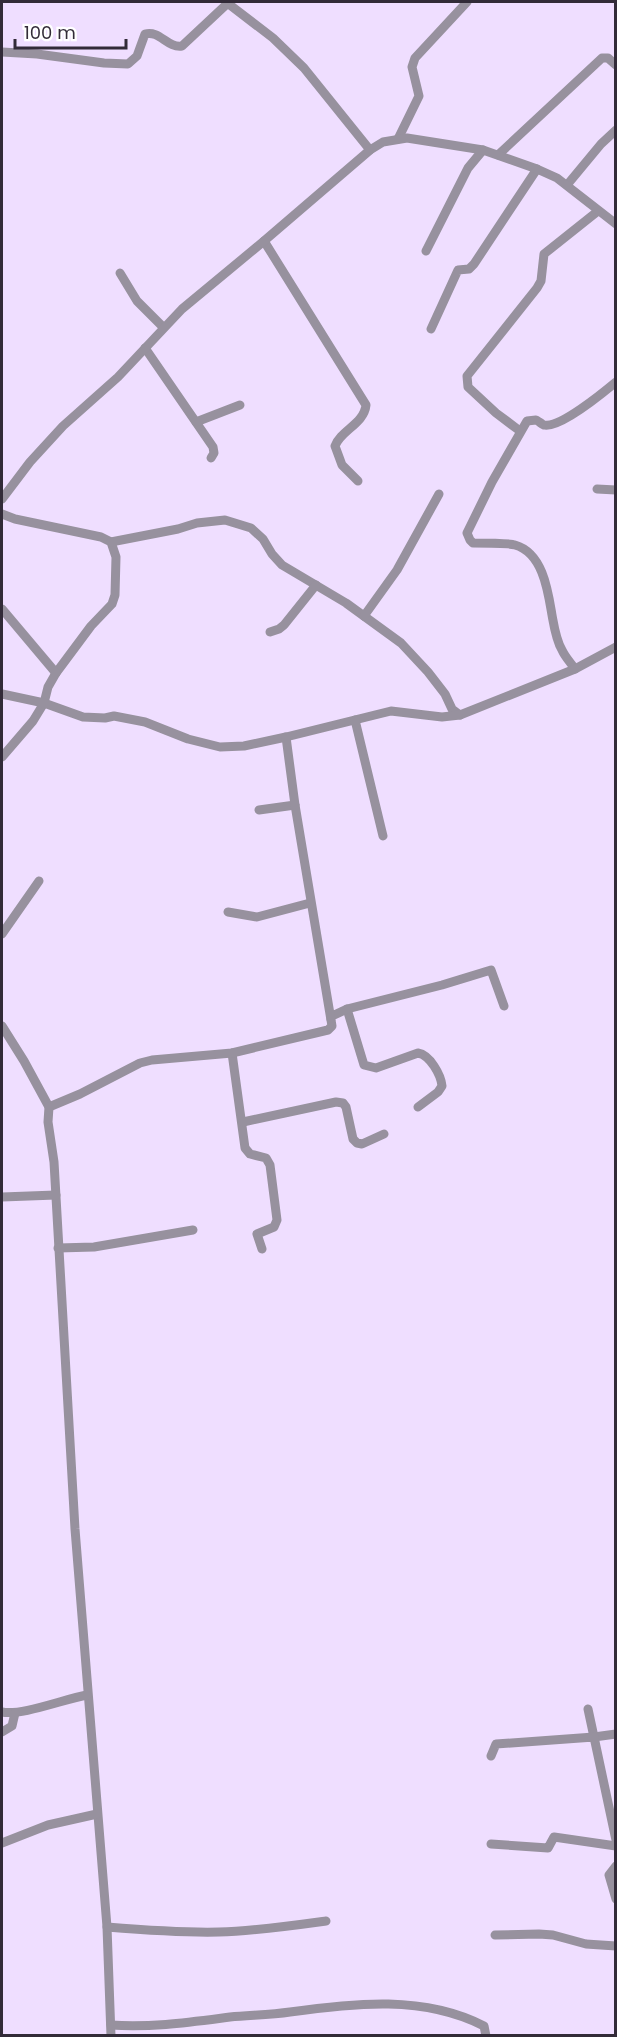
<svg xmlns="http://www.w3.org/2000/svg" width="617" height="2037" viewBox="0 0 617 2037" font-family="Poppins,sans-serif">
	<style>
		.lines { fill: none; stroke-linecap: round; stroke-linejoin: round }
		.minor { stroke: #97919e; stroke-width: 9 }
	</style>
	<rect width="100%" height="100%" fill="#efdeff"/>
	<g class="lines">
		<g class="minor">
			<path d="M226,2L273,38L304,68L370,150"/>
			<path d="M2,52L37,54L104,63L128,64L137,56L145,34C160,30 167,48 182,46L228,3"/>
			<path d="M398,139L419,96L412,67L415,58L467,2"/>
			<path d="M498,155L602,58H608L616,65"/>
			<path d="M567,185L601,144L616,130"/>
			<path d="M264,241L366,405C364,424 341,430 335,446L342,465L358,481"/>
			<path d="M426,251L468,168L483,150"/>
			<path d="M120,273L137,301L163,327"/>
			<path d="M431,329L458,270L469,269L474,264L537,169"/>
			<path d="M145,348L213,447L214,453L211,458"/>
			<path d="M196,422L240,405"/>
			<path d="M520,431L496,413L468,387L467,376L537,288L541,281L544,254L598,211"/>
			<path d="M597,489L616,490"/>
			<path d="M2,499L30,462L63,426L118,377L182,309L264,241L370,150L383,142L407,138L483,150L537,169L557,178L616,224"/>
			<path d="M2,514L15,519L101,537L111,542L116,557L115,595L112,604L91,626L56,673L48,687L44,703L33,721L2,757"/>
			<path d="M111,542L178,529L197,523L225,520L251,528L263,539L272,554L282,565L346,603L401,643L428,672L445,694L452,709L460,715"/>
			<path d="M2,609L56,673"/>
			<path d="M364,616L397,570L439,494"/>
			<path d="M270,632L279,629L284,625L316,585"/>
			<path d="M575,669C571,663 565,657 562,650C556,640 554,626 552,615C548,591 543,553 515,545C509,543 481,543 473,543L470,540L467,533L492,482L527,421L536,420C537,420 543,425 544,425C559,429 604,392 616,382"/>
			<path d="M2,694L44,703L83,717L105,718L114,716L145,722L188,739L220,747L244,746L286,737L391,711L442,717L460,715L575,669L616,647"/>
			<path d="M355,720L383,836"/>
			<path d="M259,810L295,805"/>
			<path d="M228,912L257,917L310,903"/>
			<path d="M2,934L39,881"/>
			<path d="M347,1009L364,1065L376,1068L418,1053C430,1055 441,1075 442,1086L438,1092L418,1107"/>
			<path d="M331,1019L332,1016L347,1009L442,985L491,970L504,1006"/>
			<path d="M2,1026L24,1061L49,1107L48,1122L54,1162L75,1529L107,1927L111,2036"/>
			<path d="M232,1053L245,1148L250,1154L266,1158L270,1165L277,1220L274,1227L257,1234L262,1249"/>
			<path d="M49,1107L80,1094L140,1063L152,1060L232,1053L328,1030L332,1026L295,805L286,737"/>
			<path d="M243,1122L336,1102L343,1103L346,1107L353,1139L357,1143L362,1144L384,1134"/>
			<path d="M2,1197L56,1195"/>
			<path d="M58,1248L94,1247L193,1230"/>
			<path d="M588,1709L594,1737L616,1734"/>
			<path d="M2,1712C22,1716 64,1699 87,1695"/>
			<path d="M2,1732L12,1726L15,1713"/>
			<path d="M491,1756L496,1744L594,1737L616,1840"/>
			<path d="M2,1843L48,1825L97,1814"/>
			<path d="M491,1844L548,1848L554,1837L616,1846"/>
			<path d="M616,1866L609,1875L616,1899"/>
			<path d="M107,1927C144,1930 181,1933 219,1932C255,1931 290,1926 326,1921"/>
			<path d="M495,1935L539,1934L553,1935L586,1944L616,1946"/>
			<path d="M111,2025C150,2028 191,2022 230,2017C250,2015 270,2015 290,2012C354,2003 424,1995 484,2026L486,2036"/>
		</g>
	</g>
	<rect width="617" height="2037" fill="none" stroke="#322b38" stroke-width="6"/>
	<path d="M15 39v9h111v-9" fill="none" stroke="#322b38" stroke-width="3"/>
	<text x="24" y="39" font-size="18" fill="#322b38" stroke="#ffffff" stroke-width="4.5" paint-order="stroke">100 m</text>
</svg>
